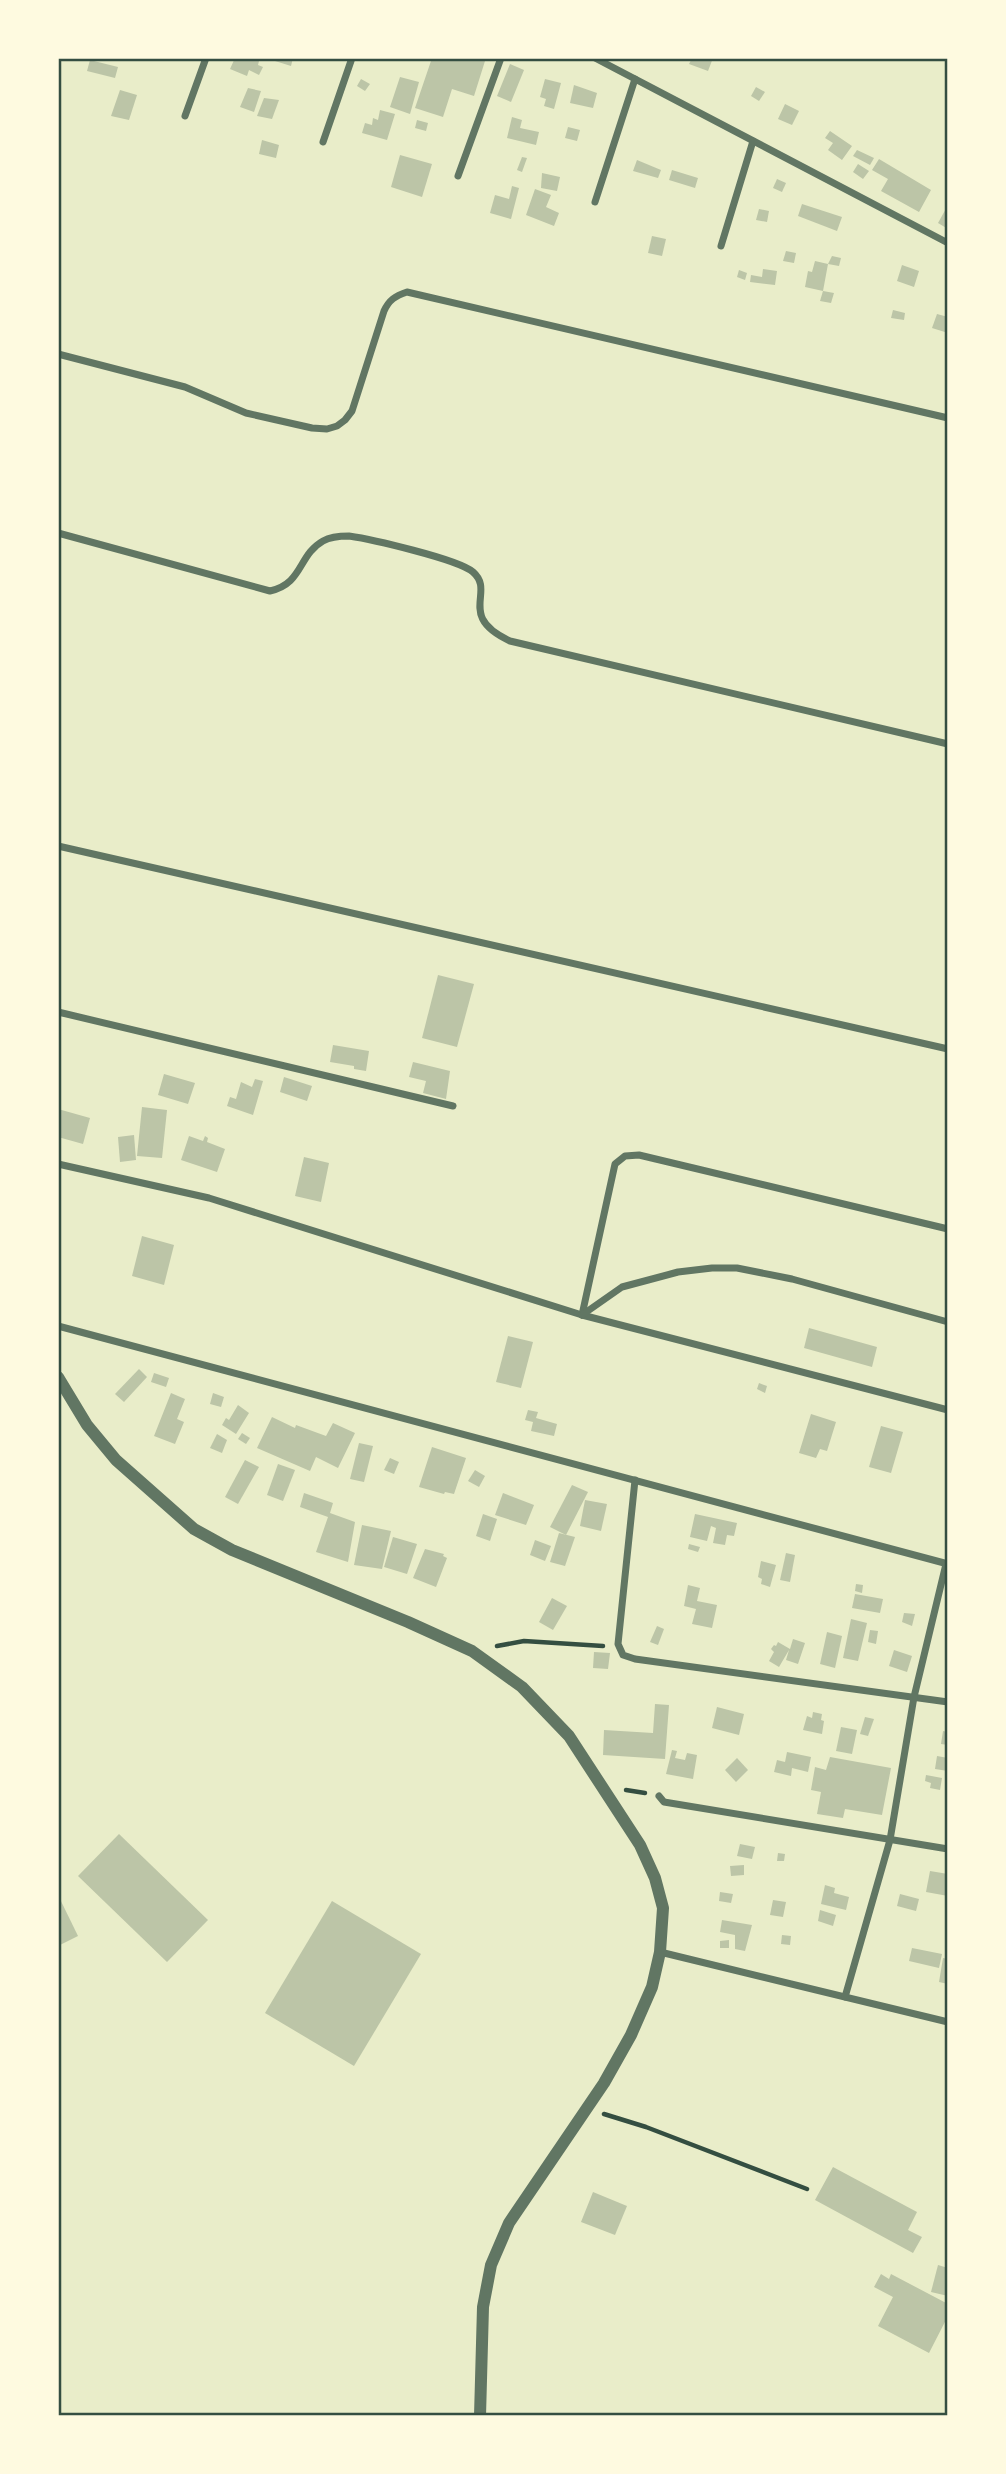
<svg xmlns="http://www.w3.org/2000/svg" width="1006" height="2474" viewBox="0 0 1006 2474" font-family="'Sofia Sans Condensed',sans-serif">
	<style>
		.building { fill: #bcc5a7 }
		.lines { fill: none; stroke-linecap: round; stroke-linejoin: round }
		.path { stroke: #344e41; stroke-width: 4.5 }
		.minor { stroke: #617663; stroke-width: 7 }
		.tertiary { stroke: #617663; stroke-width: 12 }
		.neatline { fill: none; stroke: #344e41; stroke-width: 2.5 }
	</style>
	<rect width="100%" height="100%" fill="#e9edc9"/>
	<g class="building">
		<path d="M235,58H250L259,61L258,65L263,67L259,75L249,70L247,76L230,69Z"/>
		<path d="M276,58H293L291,66L275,61Z"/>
		<path d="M432,58H476L485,61L474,96L452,89L443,117L415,108Z"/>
		<path d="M692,58H713L708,71L689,64Z"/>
		<path d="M90,60L118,67L115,78L87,71Z"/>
		<path d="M510,64L524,70L511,102L497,96Z"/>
		<path d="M400,77L419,82L410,114L390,107Z"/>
		<path d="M361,79L370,84L365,91L357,86Z"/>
		<path d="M545,79L561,83L554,109L544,106L546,99L540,97Z"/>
		<path d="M574,85L597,93L593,108L570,103Z"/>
		<path d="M756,87L765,92L759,101L751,96Z"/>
		<path d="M248,88L261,91L254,112L240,107Z"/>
		<path d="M120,90L137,95L129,120L111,116Z"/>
		<path d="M264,98L279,100L272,119L257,116Z"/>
		<path d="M785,104L799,111L792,125L778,119Z"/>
		<path d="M380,110L395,114L387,140L362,133L365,123L372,125L373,118L378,120Z"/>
		<path d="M512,117L522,120L520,128L539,132L536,145L507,138Z"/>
		<path d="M417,120L428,123L426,131L415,128Z"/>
		<path d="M568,127L580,130L577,141L565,138Z"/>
		<path d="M830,131L852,146L842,160L828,150L833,143L825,138Z"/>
		<path d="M262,140L279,145L276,158L259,154Z"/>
		<path d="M857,150L874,158L870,165L853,156Z"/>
		<path d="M400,155L432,164L422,197L391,187Z"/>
		<path d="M522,157L527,158L522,172L517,170Z"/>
		<path d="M879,159L931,190L919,212L881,191L888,179L872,170Z"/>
		<path d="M637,160L661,170L658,178L633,171Z"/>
		<path d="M858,164L869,171L863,179L853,172Z"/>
		<path d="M672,170L698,178L695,188L669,180Z"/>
		<path d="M542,173L560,177L557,191L541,188Z"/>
		<path d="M777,179L786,183L782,192L773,188Z"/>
		<path d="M512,186L519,188L511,219L490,213L495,195L509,199Z"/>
		<path d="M535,189L551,195L546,207L559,213L554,226L526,215Z"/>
		<path d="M802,204L842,217L837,231L798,216Z"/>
		<path d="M948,205V229L938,223Z"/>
		<path d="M759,209L769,211L767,222L756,220Z"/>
		<path d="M652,236L666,239L662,256L648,253Z"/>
		<path d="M786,251L796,253L794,263L783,261Z"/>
		<path d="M832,256L841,258L839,266L828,264L823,291L805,287L808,271L812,272L815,261L828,264Z"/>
		<path d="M902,265L919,271L914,287L897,281Z"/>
		<path d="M763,269L777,271L775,285L750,282L751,275L762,277Z"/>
		<path d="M739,270L747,273L745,280L737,277Z"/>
		<path d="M823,291L834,293L831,303L820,301Z"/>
		<path d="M893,310L905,313L904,320L891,318Z"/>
		<path d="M937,314L948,317V333L932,328Z"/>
		<path d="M438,975L474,984L457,1047L422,1038Z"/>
		<path d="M333,1045L369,1051L366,1071L354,1069V1066L330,1062Z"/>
		<path d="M413,1062L450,1071L446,1099L423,1093L426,1081L409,1077Z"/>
		<path d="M164,1074L195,1083L188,1104L158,1095Z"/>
		<path d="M284,1077L312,1086L307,1101L280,1092Z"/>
		<path d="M255,1079L263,1081L253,1115L227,1106L230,1097L236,1099L241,1082L252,1087Z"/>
		<path d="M142,1107L167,1110L162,1158L137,1156Z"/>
		<path d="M58,1109L90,1118L83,1144L58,1137Z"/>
		<path d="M134,1135L136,1160L120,1162L118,1137Z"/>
		<path d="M189,1136L203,1141L205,1136L208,1138L207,1142L225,1149L217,1172L181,1160Z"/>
		<path d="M304,1157L329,1163L321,1202L295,1196Z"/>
		<path d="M142,1236L174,1245L164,1285L132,1276Z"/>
		<path d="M809,1328L877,1347L872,1367L804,1348Z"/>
		<path d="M508,1336L533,1342L521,1388L496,1382Z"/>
		<path d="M139,1369L147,1377L124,1402L115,1394Z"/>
		<path d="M154,1373L169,1378L166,1387L151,1382Z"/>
		<path d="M759,1383L767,1386L765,1393L757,1389Z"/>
		<path d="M171,1393L185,1399L177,1419L184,1422L175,1444L154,1436Z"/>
		<path d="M213,1393L224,1397L221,1407L210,1404Z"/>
		<path d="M238,1405L249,1413L236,1434L222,1425L226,1418L229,1420Z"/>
		<path d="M528,1410L538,1412L536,1418L557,1424L554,1436L531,1431L533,1422L525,1420Z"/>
		<path d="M811,1414L836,1422L827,1451L820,1449L816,1458L799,1453Z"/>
		<path d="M272,1417L295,1428L296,1425L326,1436L333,1423L355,1433L338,1468L316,1457L310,1471L257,1448Z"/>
		<path d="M881,1426L903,1432L891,1473L869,1467Z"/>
		<path d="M242,1433L250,1438L246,1444L238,1439Z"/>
		<path d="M217,1434L227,1440L222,1453L210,1448Z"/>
		<path d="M359,1443L373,1446L364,1482L350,1479Z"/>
		<path d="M432,1447L466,1458L454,1494L445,1492L444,1494L419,1487Z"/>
		<path d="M390,1458L399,1462L394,1474L384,1470Z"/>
		<path d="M245,1460L259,1467L238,1504L225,1497Z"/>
		<path d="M278,1464L295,1470L283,1501L267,1495Z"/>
		<path d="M475,1470L485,1476L479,1487L468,1481Z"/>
		<path d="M572,1485L588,1492L566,1535L550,1527Z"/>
		<path d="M304,1493L333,1503L330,1513L355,1522L348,1562L316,1552L328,1517L300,1507Z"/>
		<path d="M503,1493L534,1505L526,1525L495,1515Z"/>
		<path d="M585,1500L607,1504L601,1531L580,1526Z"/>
		<path d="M483,1514L497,1519L490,1541L476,1536Z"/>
		<path d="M695,1514L737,1523L734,1536L727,1535L725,1545L713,1543L716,1528L711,1526L707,1541L690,1537Z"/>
		<path d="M362,1525L391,1531L382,1569L354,1565Z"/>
		<path d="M559,1533L575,1537L565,1566L550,1562Z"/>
		<path d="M393,1537L417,1544L407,1574L384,1567Z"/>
		<path d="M535,1540L551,1546L545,1561L530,1555Z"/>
		<path d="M689,1544L700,1547L698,1552L688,1549Z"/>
		<path d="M425,1549L444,1554L443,1556L447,1558L436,1587L413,1578Z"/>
		<path d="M786,1553L795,1555L790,1582L780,1580Z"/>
		<path d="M761,1561L776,1565L770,1587L761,1584L762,1579L758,1577Z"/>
		<path d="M856,1584L863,1585L862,1593L855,1591Z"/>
		<path d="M688,1585L700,1588L697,1601L717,1605L712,1628L692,1624L696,1609L684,1606Z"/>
		<path d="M855,1594L883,1599L880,1613L852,1608Z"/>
		<path d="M552,1598L567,1606L553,1630L539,1622Z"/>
		<path d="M904,1613L915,1614L912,1626L902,1622Z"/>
		<path d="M851,1619L867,1623L858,1661L843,1658Z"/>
		<path d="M657,1626L664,1629L658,1645L650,1642Z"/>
		<path d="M870,1630L878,1631L876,1644L868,1642Z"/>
		<path d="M827,1632L842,1636L835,1668L820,1664Z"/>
		<path d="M793,1639L805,1643L798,1664L786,1660L789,1650L779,1667L769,1661L774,1652L771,1649L774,1645L776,1646L778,1642L790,1649Z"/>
		<path d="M894,1650L912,1656L907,1672L889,1666Z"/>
		<path d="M594,1652L610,1653L608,1669L593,1668Z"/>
		<path d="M655,1704L669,1705L665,1759L603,1755L604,1730L653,1733Z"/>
		<path d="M717,1707L744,1714L739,1735L712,1728Z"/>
		<path d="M813,1712L822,1714L821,1720L824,1721L822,1734L803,1730L807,1716L812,1718Z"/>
		<path d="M865,1717L874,1719L868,1736L860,1734Z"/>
		<path d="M841,1727L857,1730L852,1754L836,1751Z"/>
		<path d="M943,1731L948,1732V1745L941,1744Z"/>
		<path d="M672,1750L677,1751L675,1758L685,1760L687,1753L697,1755L693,1779L666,1774Z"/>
		<path d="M787,1752L811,1757L808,1772L792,1768L791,1776L774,1772L777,1760L785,1762Z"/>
		<path d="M937,1756L948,1758V1771L935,1769Z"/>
		<path d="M830,1757L891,1768L882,1815L845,1809L843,1818L817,1814L821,1792L811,1790L815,1767L826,1770Z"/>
		<path d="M737,1758L748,1770L736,1782L725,1770Z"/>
		<path d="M926,1775L942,1778L940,1790L930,1788L931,1783L925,1781Z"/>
		<path d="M119,1834L208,1920L167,1962L78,1876Z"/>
		<path d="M740,1844L755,1847L752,1859L737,1856Z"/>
		<path d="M778,1853L785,1854L784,1861H777Z"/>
		<path d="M744,1865V1875L731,1876L730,1866Z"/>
		<path d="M930,1871L948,1874V1896L926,1892Z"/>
		<path d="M825,1885L835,1888L834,1893L849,1897L846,1910L821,1904Z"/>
		<path d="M720,1892L733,1894L731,1903L719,1901Z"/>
		<path d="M900,1894L919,1899L916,1911L897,1906Z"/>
		<path d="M58,1895L78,1936L58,1946Z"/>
		<path d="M773,1900L786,1902L783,1917L770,1915Z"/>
		<path d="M332,1901L421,1954L354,2066L265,2013Z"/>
		<path d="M820,1910L836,1915L833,1926L818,1921Z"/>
		<path d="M722,1920L752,1925L745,1951L735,1949V1935L720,1932Z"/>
		<path d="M782,1935L791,1936L790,1945L781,1944Z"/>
		<path d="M729,1940V1948H720V1941Z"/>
		<path d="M912,1948L942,1954L939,1968L909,1961Z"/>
		<path d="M943,1958L948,1959V1984L939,1982Z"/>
		<path d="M833,2167L917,2212L908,2230L922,2237L913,2253L815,2200Z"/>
		<path d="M593,2192L627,2206L615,2235L581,2222Z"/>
		<path d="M938,2265L948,2268V2296L931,2292Z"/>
		<path d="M881,2274L889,2279L891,2274L948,2304V2316L929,2353L878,2326L893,2297L874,2287Z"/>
	</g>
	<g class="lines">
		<g class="path">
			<path d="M497,1646L524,1641L603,1646"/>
			<path d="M626,1790L645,1793"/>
			<path d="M604,2114L646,2127L807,2189"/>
		</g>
		<g class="minor">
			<path d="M595,58L948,243"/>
			<path d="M185,116L206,58"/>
			<path d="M323,142L352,58"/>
			<path d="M458,176L501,58"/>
			<path d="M595,202L635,79"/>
			<path d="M721,246L753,141"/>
			<path d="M58,354L185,387L246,413L312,428L327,429L337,426L345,420L352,411L384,311C389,300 395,296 407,292L948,418"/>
			<path d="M58,533L270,591C303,584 298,555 323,541C330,537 341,536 349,536C370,539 458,559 473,572C496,592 456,616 510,641L948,744"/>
			<path d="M58,846L948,1049"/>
			<path d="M58,1012L453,1106"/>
			<path d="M58,1164L209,1198L582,1315L948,1410"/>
			<path d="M582,1315L615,1164L625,1156L639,1155L948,1229"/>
			<path d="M582,1315L622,1287L678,1272L712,1268H737L792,1279L948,1322"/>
			<path d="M58,1326L948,1564"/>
			<path d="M635,1480L618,1644L623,1655L635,1659L948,1702"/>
			<path d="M659,1796L664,1802L948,1849"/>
			<path d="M660,1952L948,2022"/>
			<path d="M845,1997L890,1840L914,1697L946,1564"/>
		</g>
		<path class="tertiary" d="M58,1377L87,1425L116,1460L194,1529L232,1550L408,1622L472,1651L522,1687L569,1736L640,1845L655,1878L663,1908L660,1952L652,1987L631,2035L604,2083L509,2223L491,2265L483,2307L480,2416"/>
	</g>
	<rect width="1006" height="2474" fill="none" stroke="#fefae0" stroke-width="119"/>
	<rect x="60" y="60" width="886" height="2354" class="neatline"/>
</svg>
